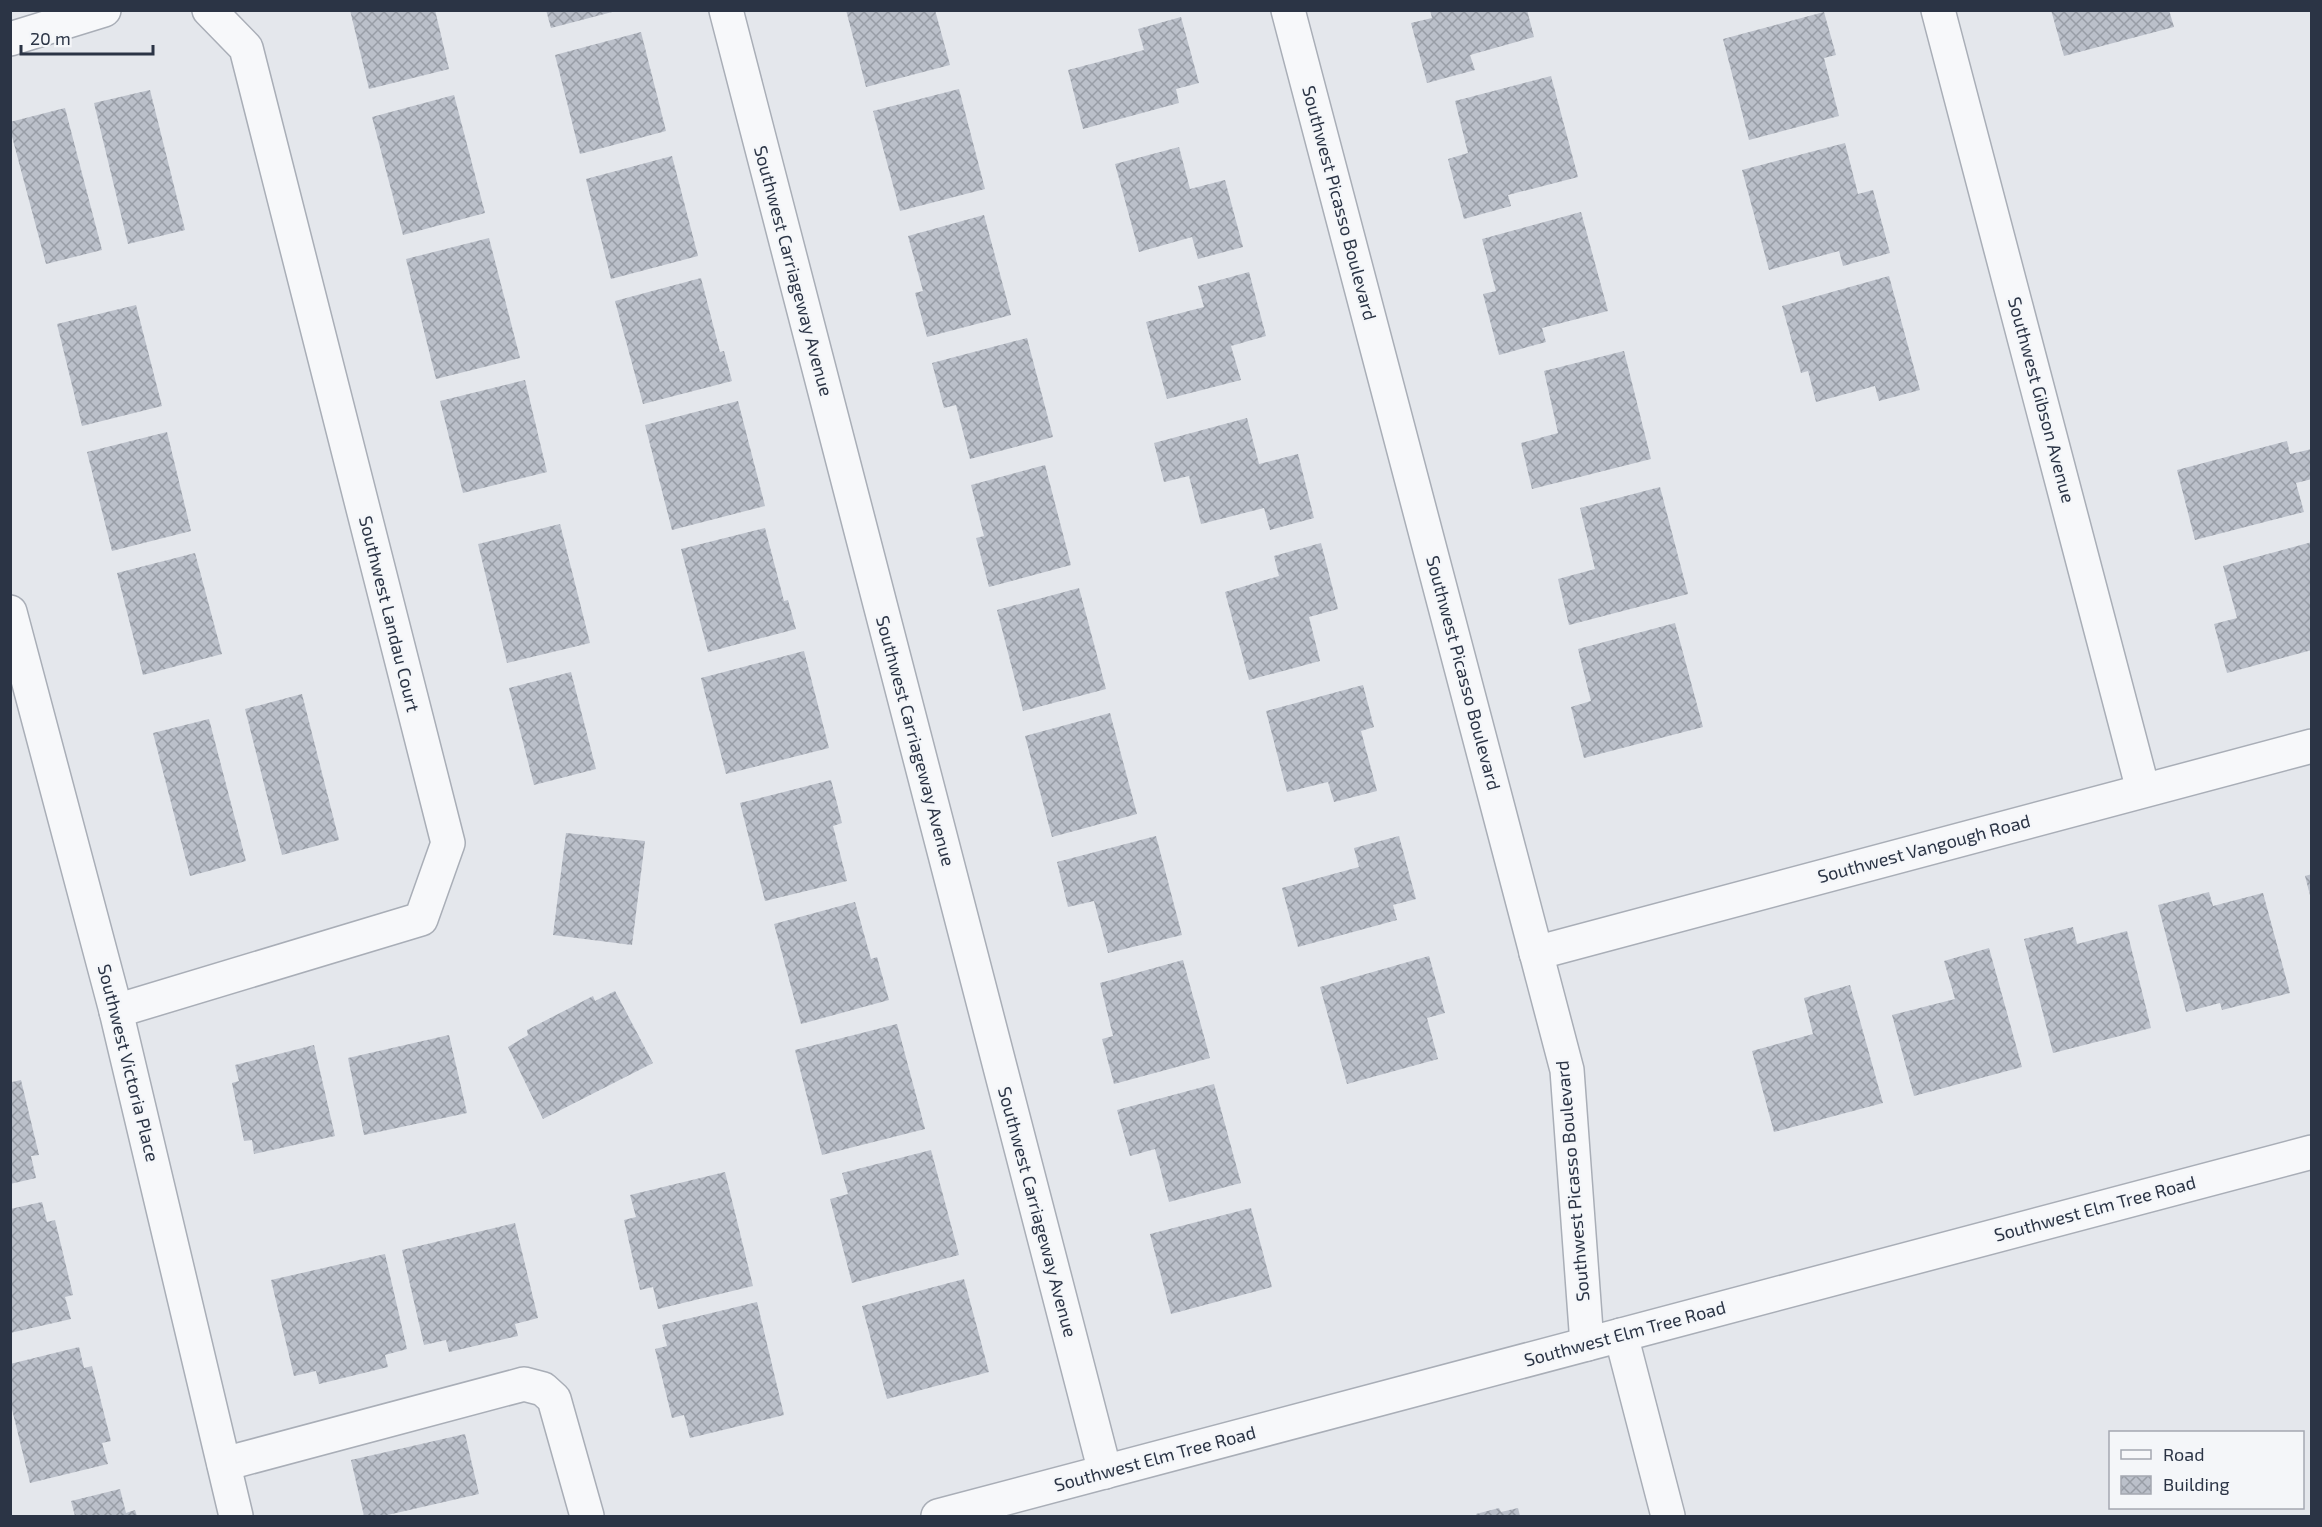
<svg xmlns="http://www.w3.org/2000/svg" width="2322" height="1527" viewBox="0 0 2322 1527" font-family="'Exo 2',sans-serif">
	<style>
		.building { fill: url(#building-cross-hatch) }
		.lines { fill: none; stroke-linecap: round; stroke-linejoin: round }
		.minor-casing { stroke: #a9aeb7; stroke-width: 36 }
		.minor { stroke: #f7f8fa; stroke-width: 33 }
		.labels { text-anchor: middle; stroke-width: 4.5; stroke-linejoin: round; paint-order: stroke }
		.street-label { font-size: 18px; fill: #2b3445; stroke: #f4f6f9 }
	</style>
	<defs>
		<pattern id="building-cross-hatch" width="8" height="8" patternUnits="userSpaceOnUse" patternTransform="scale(1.5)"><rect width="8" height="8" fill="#bbc0ca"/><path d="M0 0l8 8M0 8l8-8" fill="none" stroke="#989da6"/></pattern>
	</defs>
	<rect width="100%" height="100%" fill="#e4e7ec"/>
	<g class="building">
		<path d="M350,10H435L449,69L369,89Z"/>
		<path d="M546,10H616V11L551,28Z"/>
		<path d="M846,10H935L950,65L866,87Z"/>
		<path d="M1430,10H1527L1534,37L1470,55L1475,70L1427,83L1411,23L1432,18Z"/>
		<path d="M2051,10H2169L2174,27L2064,56Z"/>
		<path d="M1824,12L1836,55L1824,58L1839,116L1749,140L1723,39Z"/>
		<path d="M1181,17L1199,83L1176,89L1179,103L1083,129L1068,70L1144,50L1138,29Z"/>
		<path d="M641,32L666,131L580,154L555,55Z"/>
		<path d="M1551,76L1578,177L1508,195L1511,206L1464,219L1448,159L1468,153L1455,101Z"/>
		<path d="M959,89L985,189L900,211L873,111Z"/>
		<path d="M150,90L185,230L128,244L94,103Z"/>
		<path d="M454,95L485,213L403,235L372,117Z"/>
		<path d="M65,108L102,250L46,264L10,129V122Z"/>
		<path d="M1845,143L1858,194L1873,190L1890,253L1843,266L1839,251L1769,270L1742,170Z"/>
		<path d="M1179,147L1190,189L1225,180L1243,247L1198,259L1192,237L1139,252L1115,164Z"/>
		<path d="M672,156L698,256L611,279L586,179Z"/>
		<path d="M1581,212L1608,311L1542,328L1546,342L1499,355L1483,294L1496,291L1482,239Z"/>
		<path d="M984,215L1011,315L927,337L915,293L923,291L908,236Z"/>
		<path d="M489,238L520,358L436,379L406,259Z"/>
		<path d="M1249,272L1266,336L1231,346L1241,380L1167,399L1146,322L1204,307L1198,286Z"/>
		<path d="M1889,276L1920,390L1879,401L1875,386L1816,402L1808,371L1801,373L1782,306Z"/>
		<path d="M701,278L720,352L724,351L732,381L643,404L615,301Z"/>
		<path d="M136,305L162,406L82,426L57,324Z"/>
		<path d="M1027,338L1053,437L970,459L956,405L944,408L932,363Z"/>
		<path d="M1624,351L1651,459L1532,489L1521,443L1558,433L1544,371Z"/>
		<path d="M525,380L547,472L463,493L440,401Z"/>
		<path d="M738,401L765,506L672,530L645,425Z"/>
		<path d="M1247,418L1259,464L1298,454L1314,518L1270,530L1264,508L1201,524L1189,476L1164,482L1154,443Z"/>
		<path d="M167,432L191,531L112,551L87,452Z"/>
		<path d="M2287,441L2290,454L2312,449V479L2296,483L2304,512L2195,540L2177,470Z"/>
		<path d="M1045,465L1071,565L989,587L976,538L984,536L971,485Z"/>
		<path d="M1660,487L1688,594L1569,625L1558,579L1595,569L1580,508Z"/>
		<path d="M560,524L590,643L507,663L478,544Z"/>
		<path d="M765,528L784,601L788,600L796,629L708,652L681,549Z"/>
		<path d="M2312,542V650L2227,673L2214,624L2237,618L2223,566Z"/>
		<path d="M1321,543L1338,609L1309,617L1320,661L1249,680L1225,592L1279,576L1274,556Z"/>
		<path d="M195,553L222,654L143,675L117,573Z"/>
		<path d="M1079,588L1106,689L1023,711L997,610Z"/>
		<path d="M1675,623L1703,727L1584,758L1571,707L1591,701L1578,649Z"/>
		<path d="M804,651L829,748L726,774L701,678Z"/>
		<path d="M571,672L596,769L534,785L509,688Z"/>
		<path d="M1363,685L1374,727L1361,731L1377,791L1334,802L1328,782L1287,792L1266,711Z"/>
		<path d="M302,694L339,840L282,855L245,709Z"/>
		<path d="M1110,713L1137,814L1052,837L1025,736Z"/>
		<path d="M209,719L246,861L190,876L153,733Z"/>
		<path d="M831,780L842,823L833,826L847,881L765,901L740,803Z"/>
		<path d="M566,833L645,841L632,945L553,935Z"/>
		<path d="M1156,836L1182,935L1108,953L1094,901L1068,907L1057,862Z"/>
		<path d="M1399,836L1416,899L1393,905L1397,920L1298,947L1282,888L1359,867L1354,848Z"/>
		<path d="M2312,874V899H2311L2305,876Z"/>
		<path d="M2209,892L2213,906L2263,893L2290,993L2222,1010L2220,1003L2186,1012L2158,905Z"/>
		<path d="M855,902L871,959L877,957L889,1000L801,1024L774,924Z"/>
		<path d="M2073,927L2077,944L2127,931L2151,1028L2053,1053L2024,939Z"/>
		<path d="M1989,948L2022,1067L1914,1096L1892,1015L1955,999L1944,961Z"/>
		<path d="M1429,956L1445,1013L1427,1018L1438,1059L1347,1084L1320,987Z"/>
		<path d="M1183,960L1210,1058L1114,1084L1102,1039L1113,1036L1100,983Z"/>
		<path d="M1850,985L1883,1103L1774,1132L1752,1051L1813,1034L1804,998Z"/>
		<path d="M615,991L653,1063L543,1119L508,1047L528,1035L527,1030L593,996L595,1001Z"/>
		<path d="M897,1024L925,1129L822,1155L795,1050Z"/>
		<path d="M449,1035L467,1113L364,1135L348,1058Z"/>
		<path d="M314,1045L335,1136L254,1154L252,1140L244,1141L232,1083L239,1081L235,1065Z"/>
		<path d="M10,1077L12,1082L21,1080L39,1155L31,1156L36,1178L10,1184Z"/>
		<path d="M1214,1084L1241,1183L1169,1202L1155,1149L1130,1156L1117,1110Z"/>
		<path d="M931,1150L959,1255L852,1283L830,1199L848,1194L842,1173Z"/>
		<path d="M725,1172L753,1286L658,1309L653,1287L640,1290L624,1220L636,1217L630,1195Z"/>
		<path d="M42,1202L47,1222L55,1220L73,1295L65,1297L71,1319L10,1333V1209Z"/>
		<path d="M1251,1208L1272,1287L1171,1314L1150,1234Z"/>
		<path d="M515,1223L538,1318L515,1324L518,1336L449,1352L446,1340L424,1345L402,1250Z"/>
		<path d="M385,1254L407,1349L385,1355L388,1367L319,1384L316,1371L294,1376L271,1280Z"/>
		<path d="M964,1279L989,1372L887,1399L862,1306Z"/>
		<path d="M757,1302L784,1415L690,1438L684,1415L672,1418L655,1349L667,1346L662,1325Z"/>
		<path d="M79,1347L84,1368L92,1366L111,1441L102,1443L108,1464L30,1483L10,1401V1364Z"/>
		<path d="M465,1434L479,1494L383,1516H364L351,1460Z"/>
		<path d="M120,1489L126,1513L135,1510L137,1516H75L71,1501Z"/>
		<path d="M1499,1508L1501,1512L1518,1508L1520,1516H1477L1476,1514Z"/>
	</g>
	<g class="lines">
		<g class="minor-casing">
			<g id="minor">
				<path d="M726,10L1105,1472"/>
				<path d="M1288,10L1567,1070L1587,1344"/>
				<path d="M1938,10L2143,790"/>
				<path d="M10,39L104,10"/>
				<path d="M10,612L116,1011L236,1516"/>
				<path d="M1536,953L2312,746"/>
				<path d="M116,1011L421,919L448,843L246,48L209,10"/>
				<path d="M1621,1335L1668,1516"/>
				<path d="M224,1464L524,1384L543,1389L554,1399L587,1516"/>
				<path d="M938,1516L2312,1152"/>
			</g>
		</g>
		<use href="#minor" class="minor"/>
	</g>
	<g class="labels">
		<g class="street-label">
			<text transform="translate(1339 203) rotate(75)" y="6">Southwest Picasso Boulevard</text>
			<text transform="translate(793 271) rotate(75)" y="6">Southwest Carriageway Avenue</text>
			<text transform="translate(2041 400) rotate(75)" y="6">Southwest Gibson Avenue</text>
			<text transform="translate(389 614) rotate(76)" y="6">Southwest Landau Court</text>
			<text transform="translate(1463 673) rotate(75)" y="6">Southwest Picasso Boulevard</text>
			<text transform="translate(915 741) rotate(75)" y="6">Southwest Carriageway Avenue</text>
			<text transform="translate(1924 849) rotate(-15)" y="6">Southwest Vangough Road</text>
			<text transform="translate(128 1063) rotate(76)" y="6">Southwest Victoria Place</text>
			<text transform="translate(1573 1181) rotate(-95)" y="6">Southwest Picasso Boulevard</text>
			<text transform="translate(2095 1209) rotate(-15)" y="6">Southwest Elm Tree Road</text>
			<text transform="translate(1037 1212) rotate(75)" y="6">Southwest Carriageway Avenue</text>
			<text transform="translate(1625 1334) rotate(-15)" y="6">Southwest Elm Tree Road</text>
			<text transform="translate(1155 1459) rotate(-15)" y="6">Southwest Elm Tree Road</text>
		</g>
	</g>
	<rect width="2322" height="1527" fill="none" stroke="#2b3445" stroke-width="24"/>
	<rect x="2109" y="1431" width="195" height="78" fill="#f4f6f9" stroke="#a4a8b1" stroke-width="1.5"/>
	<rect x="2121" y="1450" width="30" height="9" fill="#f7f8fa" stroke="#a4a8b1" stroke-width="1.5"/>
	<text x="2163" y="1461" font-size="18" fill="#2b3445">Road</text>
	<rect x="2121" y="1476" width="30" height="18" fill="url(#building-cross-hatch)" stroke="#a4a8b1" stroke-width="1.5"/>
	<text x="2163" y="1491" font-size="18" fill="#2b3445">Building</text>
	<path d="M21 45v9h132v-9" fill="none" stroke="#2b3445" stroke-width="3"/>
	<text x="30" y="45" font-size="18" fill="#2b3445" stroke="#f4f6f9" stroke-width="4.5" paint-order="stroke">20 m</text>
</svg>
